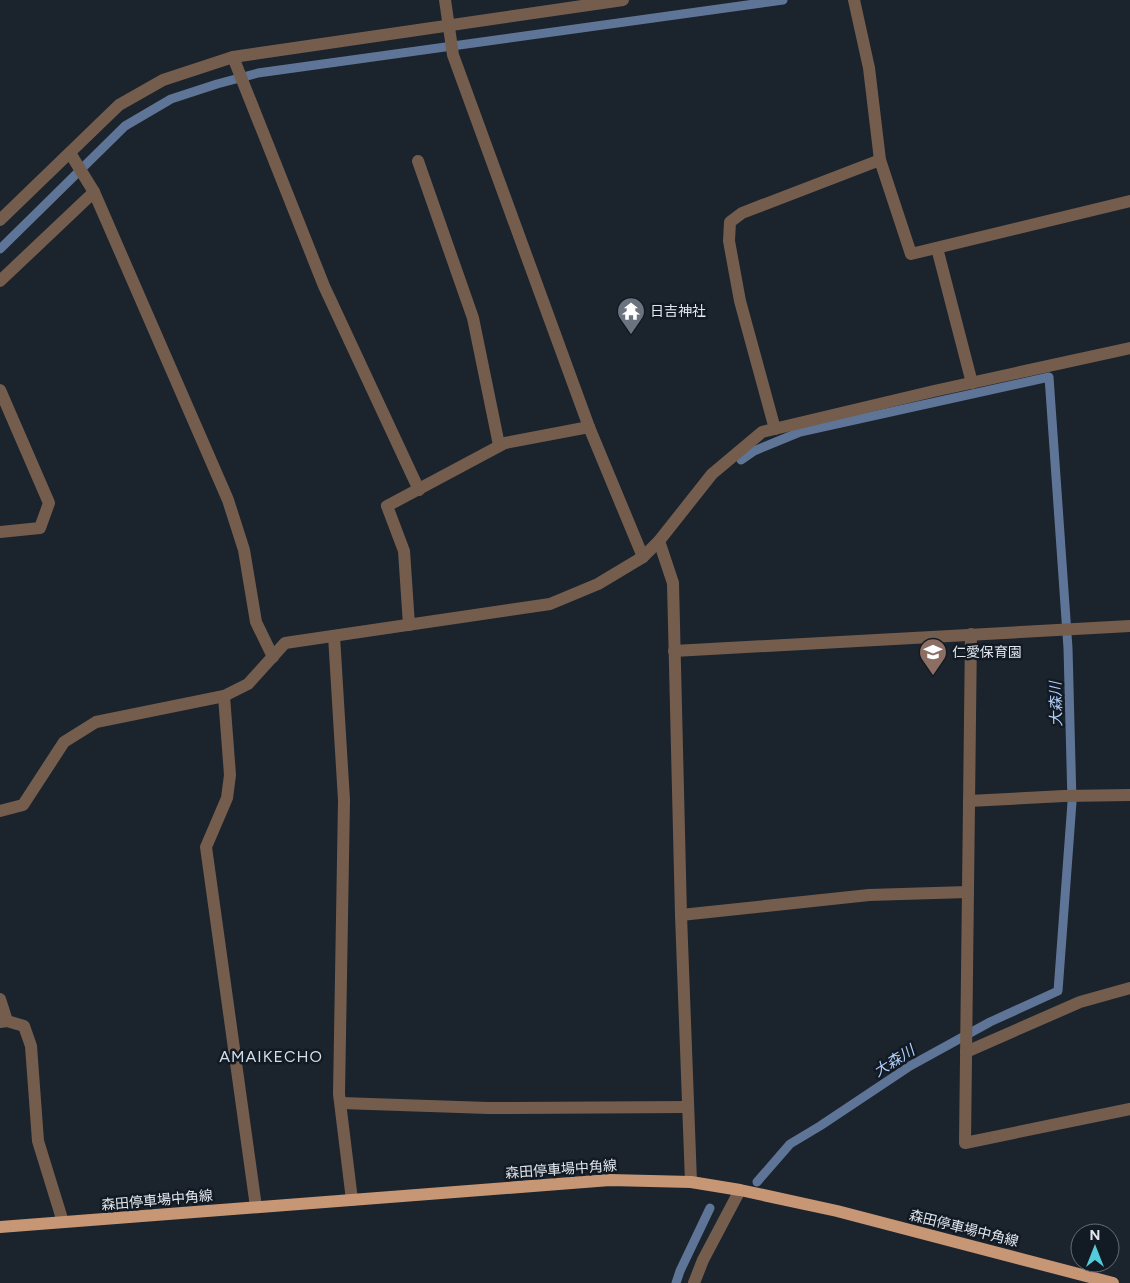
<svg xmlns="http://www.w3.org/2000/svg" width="1130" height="1283" viewBox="0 0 1130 1283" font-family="Figtree,'Noto Sans JP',sans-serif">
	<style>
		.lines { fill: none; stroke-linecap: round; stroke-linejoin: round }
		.stream { stroke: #5e7598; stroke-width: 9 }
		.minor { stroke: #745d4d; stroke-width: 12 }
		.major { stroke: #c79675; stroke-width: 12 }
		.labels { text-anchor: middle; stroke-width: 5; stroke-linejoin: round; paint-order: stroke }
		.poi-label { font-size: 14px; fill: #e2e7ee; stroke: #121a23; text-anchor: start }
		.street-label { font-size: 14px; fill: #e2e7ee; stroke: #121a23 }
		.water-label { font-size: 15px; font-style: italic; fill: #b2cffc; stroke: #121a23 }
		.quarter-label { font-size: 16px; letter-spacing: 1px; fill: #d3deeb; stroke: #121a23 }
	</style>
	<rect width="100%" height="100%" fill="#1b232d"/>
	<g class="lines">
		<g class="stream">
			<path d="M0,249L125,126L171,99L217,84L258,73L783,0"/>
			<path d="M741,460L754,451L800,432L1049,377L1068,648L1072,802L1058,991L990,1022L910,1066L820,1126L790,1144L757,1182"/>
			<path d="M676,1283L680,1271L710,1208"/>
		</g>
		<g class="minor">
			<path d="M445,0L453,55L589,427L643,557"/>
			<path d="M854,0L869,68L880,160L911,254L1130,201"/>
			<path d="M233,57L324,286L419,490"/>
			<path d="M70,153L94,192L228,500L244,550L256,622L273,657"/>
			<path d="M418,161L473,318L499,445"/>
			<path d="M0,220L119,105L163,80L233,57L623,0"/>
			<path d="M937,248L972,383"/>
			<path d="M0,281L94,192"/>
			<path d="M0,390L49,503L40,528L0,532"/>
			<path d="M775,429L740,301L729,241L730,222L742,213L880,160"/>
			<path d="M659,541L673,583L681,915L691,1182"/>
			<path d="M409,625L404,551L387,506L505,443L589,427"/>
			<path d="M971,634L965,1143L1130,1109"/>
			<path d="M334,636L344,800L339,1094L352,1200"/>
			<path d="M674,651L1130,626"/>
			<path d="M224,696L230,775L227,798L206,847L256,1207"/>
			<path d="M969,801L1064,796L1130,795"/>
			<path d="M0,811L23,805L64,742L96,722L224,696L248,684L285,643L550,604L598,584L643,557L659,541L712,474L762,432L934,391L1130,348"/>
			<path d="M681,915L869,895L968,892"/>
			<path d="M0,999L7,1021"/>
			<path d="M0,1022L7,1021L24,1026L31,1046L38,1141L63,1222"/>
			<path d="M966,1052L1080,1002L1130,988"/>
			<path d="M341,1103L488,1108L688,1107"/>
			<path d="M694,1283L703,1260L740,1190"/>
		</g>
		<path class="major" d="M0,1227L610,1180L691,1182L740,1190L837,1211L1113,1283"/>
	</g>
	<defs>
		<g id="temple-pin" transform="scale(1.4375)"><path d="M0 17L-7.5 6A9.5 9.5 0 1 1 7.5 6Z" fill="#6b7280" stroke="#121a23"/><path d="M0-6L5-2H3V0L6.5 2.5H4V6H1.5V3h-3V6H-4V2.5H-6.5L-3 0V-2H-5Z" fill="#fff"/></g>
		<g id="school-pin" transform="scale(1.4375)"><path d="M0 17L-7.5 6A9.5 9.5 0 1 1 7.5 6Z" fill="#8d6e63" stroke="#121a23"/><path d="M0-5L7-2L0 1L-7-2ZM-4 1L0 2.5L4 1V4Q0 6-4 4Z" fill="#fff"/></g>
	</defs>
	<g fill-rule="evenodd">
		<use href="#temple-pin" x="631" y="311"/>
		<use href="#school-pin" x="933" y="652"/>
	</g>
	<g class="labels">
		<g class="poi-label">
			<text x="650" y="316">日吉神社</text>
			<text x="952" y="657">仁愛保育園</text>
		</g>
		<g class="street-label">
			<text transform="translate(561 1169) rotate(-4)" y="5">森田停車場中角線</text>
			<text transform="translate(157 1200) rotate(-5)" y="5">森田停車場中角線</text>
			<text transform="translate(964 1228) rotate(14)" y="5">森田停車場中角線</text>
		</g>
		<g class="water-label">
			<text transform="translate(1056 704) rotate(-91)" y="5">大森川</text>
			<text transform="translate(894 1061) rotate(-32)" y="5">大森川</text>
		</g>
		<g class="quarter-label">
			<text x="271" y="1062">AMAIKECHO</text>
		</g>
	</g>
	<g transform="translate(1095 1248)"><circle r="24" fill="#121a23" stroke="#656c74"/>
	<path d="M0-4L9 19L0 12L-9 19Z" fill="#53cbdb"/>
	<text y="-8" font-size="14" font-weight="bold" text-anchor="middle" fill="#e2e7ee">N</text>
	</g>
</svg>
